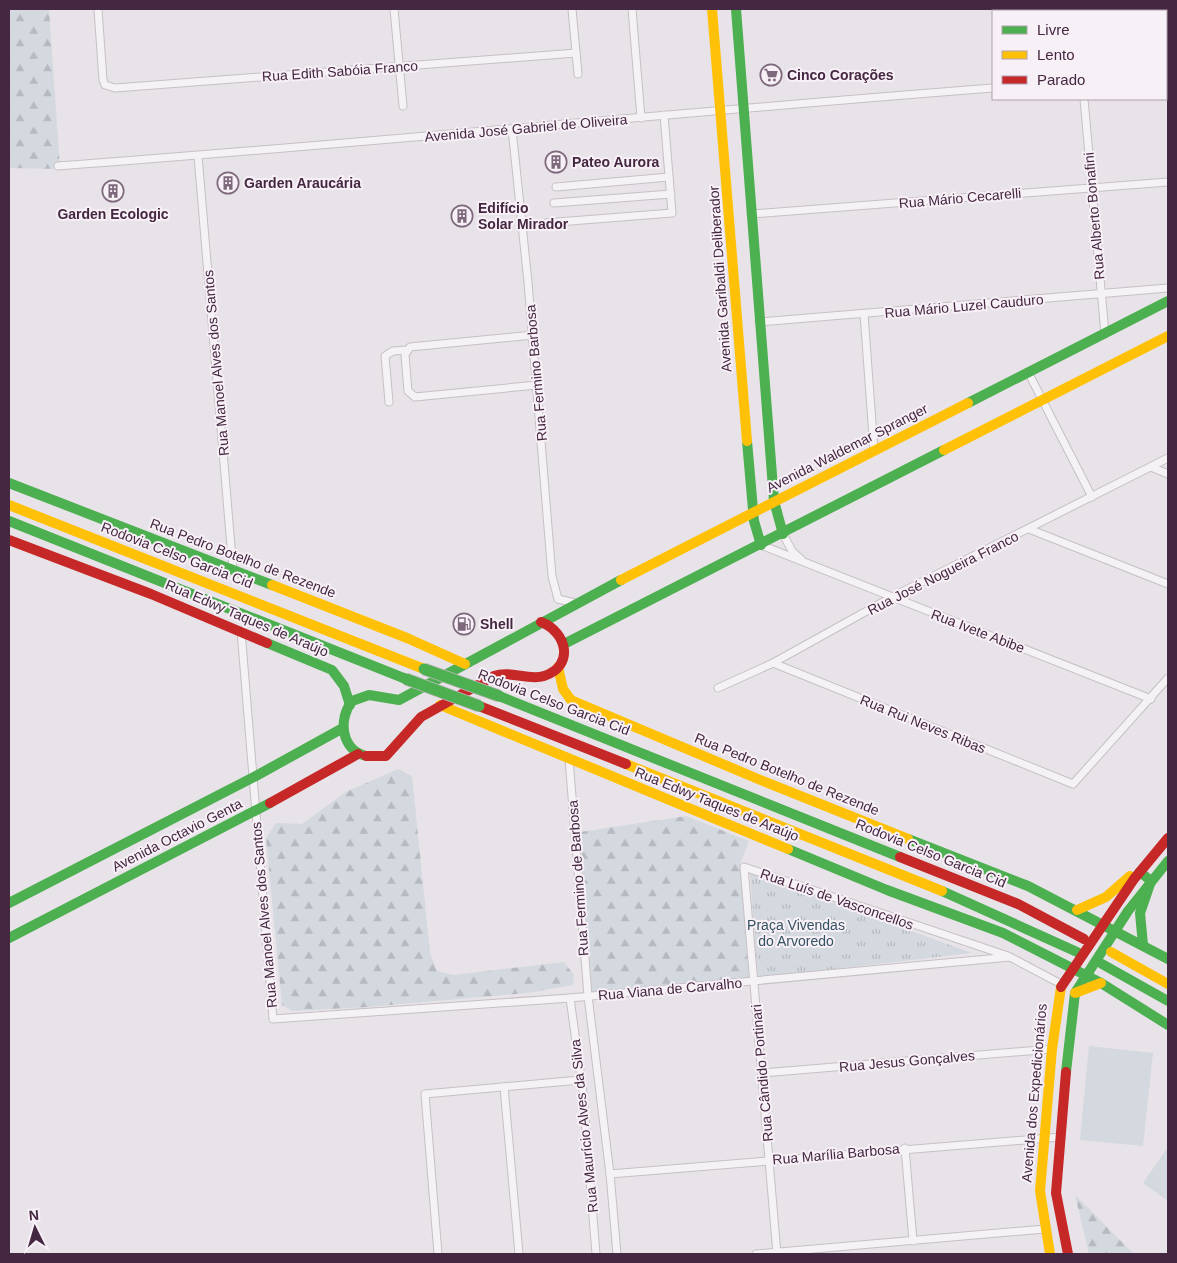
<svg xmlns="http://www.w3.org/2000/svg" width="1177" height="1263" viewBox="0 0 1177 1263" font-family="Helvetica,sans-serif">
	<style>
		.forest { fill: url(#forest-firs) }
		.park { fill: url(#park-tufts) }
		.pitch { fill: #d3d9de }
		.lines { fill: none; stroke-linecap: round; stroke-linejoin: round }
		.street-casing { stroke: #c6c0c4; stroke-width: 9 }
		.street { stroke: #f4f2f4; stroke-width: 7 }
		.fast { stroke: #4caf50; stroke-width: 10 }
		.slow { stroke: #ffc107; stroke-width: 10 }
		.jam { stroke: #c62828; stroke-width: 10 }
		.fast-bridge-casing { stroke: #bdb5bc; stroke-width: 13; stroke-linecap: butt }
		.fast-bridge { stroke: #4caf50; stroke-width: 11 }
		.labels { text-anchor: middle; stroke-width: 4; stroke-linejoin: round; paint-order: stroke }
		.street-label { font-size: 14px; fill: #442740; stroke: #f8f0f7 }
		.poi-label { font-size: 14px; font-weight: bold; fill: #442740; stroke: #f8f0f7; text-anchor: start }
		.park-label { font-size: 14px; fill: #335261; stroke: #f8f0f7 }
	</style>
	<defs>
		<pattern id="forest-firs" width="22" height="20" patternUnits="userSpaceOnUse" patternTransform="scale(1.25)"><rect width="22" height="20" fill="#d3d9de"/><path d="M5 1l3.5 6h-7zM16 11l3.5 6h-7z" fill="#b6bac0"/></pattern>
		<pattern id="park-tufts" width="24" height="20" patternUnits="userSpaceOnUse" patternTransform="scale(1.25)"><rect width="24" height="20" fill="#d3d9de"/><path d="M3 7l-1-3M5 7V3M7 7l1-3M15 17l-1-3M17 17v-4M19 17l1-3" fill="none" stroke="#b6bac0"/></pattern>
	</defs>
	<rect width="100%" height="100%" fill="#e8e3e8"/>
	<g class="forest">
		<path d="M9,9H49L60,169L9,168Z"/>
		<path d="M398,769L412,776L430,953L437,971L453,975L564,962L574,975L573,985L527,993L368,1007L293,1011L282,1005L266,838L276,823L302,824L346,792Z"/>
		<path d="M686,816L749,841L740,864L749,979L592,992L580,832Z"/>
		<path d="M1075,1195L1134,1254H1089Z"/>
	</g>
	<path class="park" d="M750,873L972,953L758,978Z"/>
	<g class="pitch">
		<path d="M1089,1046L1153,1053L1143,1146L1080,1140Z"/>
		<path d="M1168,1147V1201L1143,1183Z"/>
	</g>
	<g class="lines">
		<g class="street-casing">
			<g id="street">
				<path d="M98,9L103,80L105,85L115,88L576,53"/>
				<path d="M394,9L403,106"/>
				<path d="M572,9L578,74"/>
				<path d="M632,9L641,118"/>
				<path d="M1078,9V11"/>
				<path d="M1166,75H1168"/>
				<path d="M1084,99L1105,334"/>
				<path d="M512,129L528,282L552,576L558,599L575,603"/>
				<path d="M198,156L233,570"/>
				<path d="M58,166C370,143 681,112 993,88"/>
				<path d="M556,187L669,177"/>
				<path d="M554,203L671,194"/>
				<path d="M751,214L1168,182"/>
				<path d="M545,223L672,213L664,115"/>
				<path d="M864,314L874,450"/>
				<path d="M759,322L1168,288"/>
				<path d="M533,335L410,347L405,355L408,391L415,397L537,385"/>
				<path d="M1028,372L1092,497"/>
				<path d="M389,402L385,356L393,351L407,350"/>
				<path d="M1151,467L1168,474"/>
				<path d="M1029,529L1168,584"/>
				<path d="M783,534L792,551L801,559"/>
				<path d="M761,545L1151,699"/>
				<path d="M241,631L273,1019L570,998L1010,957L1061,984"/>
				<path d="M773,663L1073,784L1168,678"/>
				<path d="M718,688L773,663L892,597L1168,458"/>
				<path d="M569,759L588,996L610,1174L617,1254"/>
				<path d="M570,998L583,1093L596,1254"/>
				<path d="M762,1073L1052,1049"/>
				<path d="M504,1087L519,1254"/>
				<path d="M905,1148L913,1241"/>
				<path d="M610,1174L1061,1137"/>
				<path d="M438,1254L425,1094L580,1080"/>
				<path d="M756,1254L1045,1229"/>
				<path d="M777,1254L744,867L1008,956"/>
			</g>
		</g>
		<use href="#street" class="street"/>
		<g class="fast">
			<path d="M736,9L774,501L783,534"/>
			<path d="M968,403L1168,301"/>
			<path d="M747,441L754,521L761,545"/>
			<path d="M9,483L272,585"/>
			<path d="M9,521L406,679"/>
			<path d="M267,643L332,670L344,686L350,705"/>
			<path d="M564,644L944,450"/>
			<path d="M499,696L900,857"/>
			<path d="M366,756C341,750 338,719 352,701L369,695L399,700L621,580"/>
			<path d="M908,839L1028,886L1168,959"/>
			<path d="M788,849L887,890L1003,933L1101,983L1168,1025"/>
			<path d="M1140,872L1151,881L1140,913L1143,945"/>
			<path d="M942,891L1077,952"/>
			<path d="M9,903L254,777L343,728"/>
			<path d="M9,938L270,803"/>
			<path d="M1102,964L1168,1001"/>
			<path d="M1066,1072L1075,993L1128,911L1168,861"/>
		</g>
		<g class="slow">
			<path d="M712,9L747,441"/>
			<path d="M944,450L1168,336"/>
			<path d="M9,505L424,669"/>
			<path d="M621,580L968,403"/>
			<path d="M272,585L407,638L465,664"/>
			<path d="M558,667L563,689L571,700L758,779L908,839"/>
			<path d="M440,705L788,849"/>
			<path d="M626,764L942,891"/>
			<path d="M1077,910L1106,897L1130,876"/>
			<path d="M1111,952L1168,984"/>
			<path d="M1075,993L1101,983"/>
			<path d="M1050,1254L1040,1191L1052,1049L1061,987"/>
		</g>
		<g class="jam">
			<path d="M9,540L151,594L267,643"/>
			<path d="M479,706L626,764"/>
			<path d="M366,756H386L421,717L494,676C511,670 528,681 544,676C575,666 567,632 541,622"/>
			<path d="M270,803L358,754"/>
			<path d="M900,857L1018,904L1084,939"/>
			<path d="M1061,987L1134,879L1168,838"/>
			<path d="M1066,1072L1056,1193L1068,1254"/>
		</g>
		<g class="fast-bridge-casing">
			<g id="fast-bridge">
				<path d="M424,669L499,696"/>
				<path d="M406,679L479,706"/>
			</g>
		</g>
		<use href="#fast-bridge" class="fast-bridge"/>
	</g>
	<defs>
		<g id="supermarket-ring" transform="scale(1.125)"><circle r="9.5" fill="#f8f0f7" stroke="#7d697b" stroke-width="1.5"/><path d="M-6-5.5h2.5l.6 2H6L4.5 2H-2.5L-4.4-4H-6ZM-1.5 3.2a1.3 1.3 0 1 0 .1 0ZM3 3.2a1.3 1.3 0 1 0 .1 0Z" fill="#7d697b"/></g>
		<g id="building-ring" transform="scale(1.125)"><circle r="9.5" fill="#f8f0f7" stroke="#7d697b" stroke-width="1.5"/><path d="M-4-6H4V6H1V3H-1V6H-4ZM-2.5-4.3h1.7v1.8h-1.7ZM.8-4.3h1.7v1.8H.8ZM-2.5-1h1.7V.8h-1.7ZM.8-1h1.7V.8H.8Z" fill="#7d697b"/></g>
		<g id="fuel-ring" transform="scale(1.125)"><circle r="9.5" fill="#f8f0f7" stroke="#7d697b" stroke-width="1.5"/><path d="M-5.5-6h7V0h2V4h1.3V-2.5L3-4.5l.8-.8L6-3V5H2.5V1h-1V6h-7ZM-4.2-4.7v3.2H.2V-4.7Z" fill="#7d697b"/></g>
	</defs>
	<g fill-rule="evenodd">
		<use href="#supermarket-ring" x="771" y="75"/>
		<use href="#building-ring" x="556" y="162"/>
		<use href="#building-ring" x="228" y="183"/>
		<use href="#building-ring" x="113" y="191"/>
		<use href="#building-ring" x="462" y="216"/>
		<use href="#fuel-ring" x="464" y="624"/>
	</g>
	<g class="labels">
		<g class="street-label">
			<text transform="translate(340 71) rotate(-4)" y="5">Rua Edith Sabóia Franco</text>
			<text transform="translate(526 128) rotate(-5)" y="5">Avenida José Gabriel de Oliveira</text>
			<text transform="translate(960 198) rotate(-5)" y="5">Rua Mário Cecarelli</text>
			<text transform="translate(1094 216) rotate(-95)" y="5">Rua Alberto Bonafini</text>
			<text transform="translate(720 279) rotate(-94)" y="5">Avenida Garibaldi Deliberador</text>
			<text transform="translate(964 306) rotate(-5)" y="5">Rua Mário Luzel Cauduro</text>
			<text transform="translate(216 363) rotate(-95)" y="5">Rua Manoel Alves dos Santos</text>
			<text transform="translate(536 373) rotate(-95)" y="5">Rua Fermino Barbosa</text>
			<text transform="translate(847 448) rotate(-27)" y="5">Avenida Waldemar Spranger</text>
			<text transform="translate(177 555) rotate(21)" y="5">Rodovia Celso Garcia Cid</text>
			<text transform="translate(243 558) rotate(21)" y="5">Rua Pedro Botelho de Rezende</text>
			<text transform="translate(943 573) rotate(-27)" y="5">Rua José Nogueira Franco</text>
			<text transform="translate(247 618) rotate(23)" y="5">Rua Edwy Taques de Araújo</text>
			<text transform="translate(978 631) rotate(21)" y="5">Rua Ivete Abibe</text>
			<text transform="translate(554 702) rotate(21)" y="5">Rodovia Celso Garcia Cid</text>
			<text transform="translate(923 724) rotate(22)" y="5">Rua Rui Neves Ribas</text>
			<text transform="translate(787 774) rotate(22)" y="5">Rua Pedro Botelho de Rezende</text>
			<text transform="translate(717 804) rotate(22)" y="5">Rua Edwy Taques de Araújo</text>
			<text transform="translate(177 835) rotate(-27)" y="5">Avenida Octavio Genta</text>
			<text transform="translate(931 853) rotate(22)" y="5">Rodovia Celso Garcia Cid</text>
			<text transform="translate(578 878) rotate(-94)" y="5">Rua Fermino de Barbosa</text>
			<text transform="translate(837 899) rotate(19)" y="5">Rua Luís de Vasconcellos</text>
			<text transform="translate(264 915) rotate(-95)" y="5">Rua Manoel Alves dos Santos</text>
			<text transform="translate(670 989) rotate(-5)" y="5">Rua Viana de Carvalho</text>
			<text transform="translate(907 1061) rotate(-5)" y="5">Rua Jesus Gonçalves</text>
			<text transform="translate(762 1073) rotate(-95)" y="5">Rua Cândido Portinari</text>
			<text transform="translate(1034 1093) rotate(-85)" y="5">Avenida dos Expedicionários</text>
			<text transform="translate(584 1126) rotate(-96)" y="5">Rua Maurício Alves da Silva</text>
			<text transform="translate(836 1154) rotate(-5)" y="5">Rua Marília Barbosa</text>
		</g>
		<g class="poi-label">
			<text x="787" y="80">Cinco Corações</text>
			<text x="572" y="167">Pateo Aurora</text>
			<text x="244" y="188">Garden Araucária</text>
			<text x="478" y="213">Edifício<tspan x="478" dy="16">Solar Mirador</tspan></text>
			<text x="113" y="219" text-anchor="middle">Garden Ecologic</text>
			<text x="480" y="629">Shell</text>
		</g>
		<g class="park-label">
			<text x="796" y="930">Praça Vivendas<tspan x="796" dy="16">do Arvoredo</tspan></text>
		</g>
	</g>
	<rect width="1177" height="1263" fill="none" stroke="#442740" stroke-width="20"/>
	<rect x="992" y="10" width="175" height="90" fill="#f8f0f7" stroke="#b0a0ae"/>
	<rect x="1002" y="26" width="25" height="8" fill="#4caf50" stroke="#b0a0ae"/>
	<text x="1037" y="35" font-size="15" fill="#442740">Livre</text>
	<rect x="1002" y="51" width="25" height="8" fill="#ffc107" stroke="#b0a0ae"/>
	<text x="1037" y="60" font-size="15" fill="#442740">Lento</text>
	<rect x="1002" y="76" width="25" height="8" fill="#c62828" stroke="#b0a0ae"/>
	<text x="1037" y="85" font-size="15" fill="#442740">Parado</text>
	<g transform="translate(35 1228) rotate(355)" stroke="#f8f0f7" stroke-width="4" paint-order="stroke">
	<path d="M0-4L9 19L0 12L-9 19Z" fill="#442740"/>
	<text y="-8" font-size="14" font-weight="bold" text-anchor="middle" fill="#442740">N</text>
	</g>
</svg>
